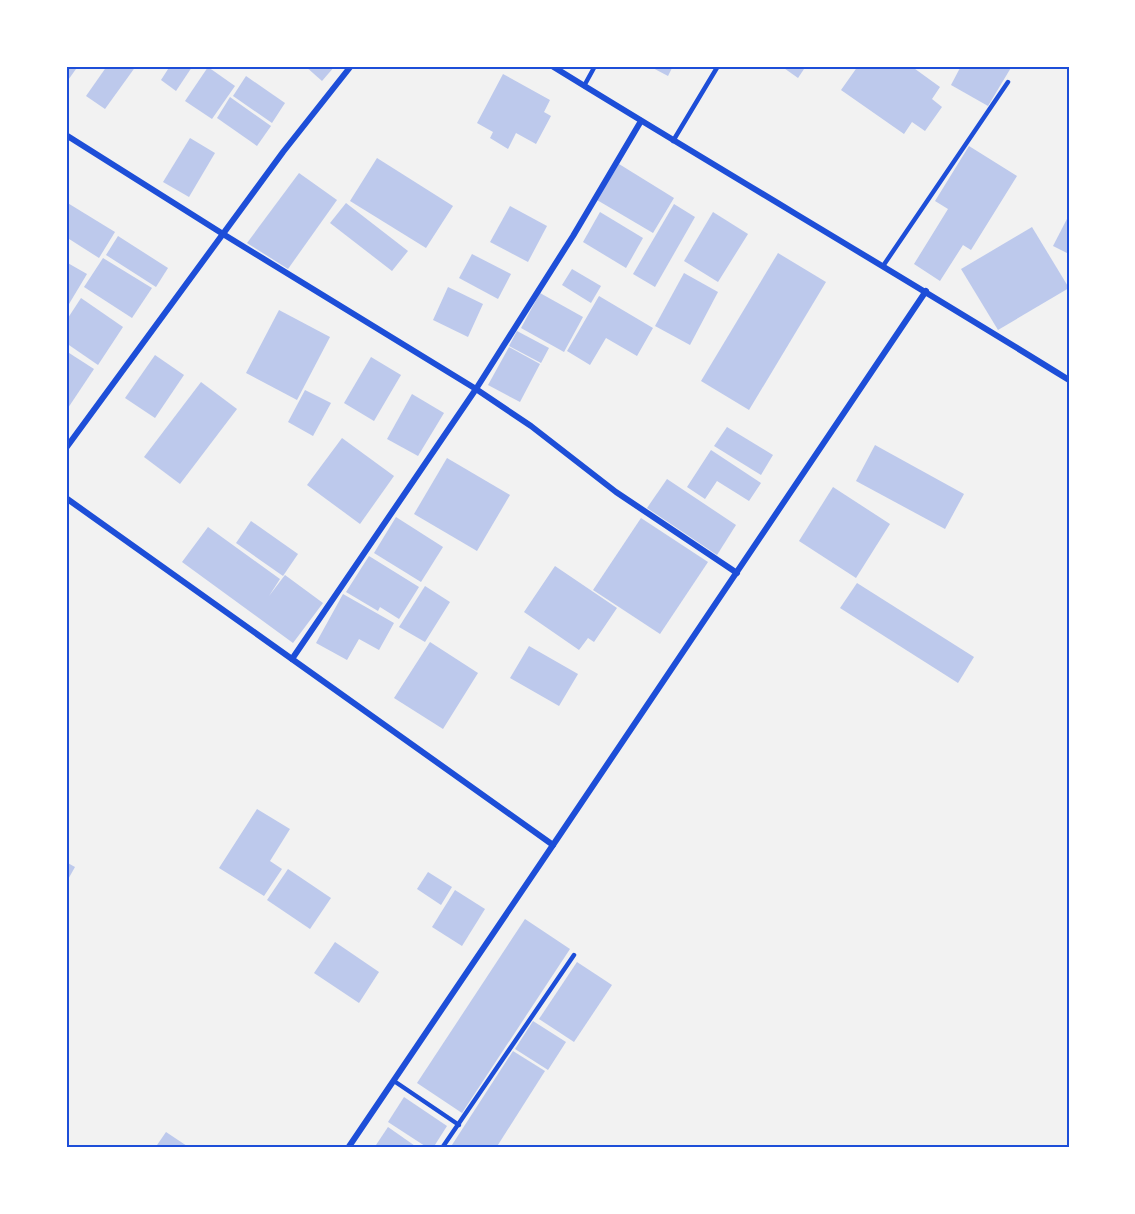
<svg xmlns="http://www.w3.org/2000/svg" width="1135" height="1214" viewBox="0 0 1135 1214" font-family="'Roboto Condensed',sans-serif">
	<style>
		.building { fill: #bdc9ec }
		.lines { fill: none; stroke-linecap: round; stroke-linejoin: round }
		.service { stroke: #1d4ed8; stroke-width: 4.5 }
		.minor { stroke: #1d4ed8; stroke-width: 6 }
		.neatline { fill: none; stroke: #1d4ed8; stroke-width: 2 }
	</style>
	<rect width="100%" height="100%" fill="#f2f2f2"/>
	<g class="building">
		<path d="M66,66H72L76,69L66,83Z"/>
		<path d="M107,66H136L105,109L86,96Z"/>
		<path d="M170,66L192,67L176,91L161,80Z"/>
		<path d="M305,66H335L322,81Z"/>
		<path d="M649,66H673L668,76Z"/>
		<path d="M781,66H806L798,78Z"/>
		<path d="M858,66H911L940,87L932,99L942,107L925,131L912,122L904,134L841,90Z"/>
		<path d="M961,66H1012L988,106L951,85Z"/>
		<path d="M208,67L235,86L212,119L185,101Z"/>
		<path d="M503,74L550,100L544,112L551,116L536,144L516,133L508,149L490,138L493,132L477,123Z"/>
		<path d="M246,76L285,103L272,123L233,96Z"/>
		<path d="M230,97L271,126L257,146L217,118Z"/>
		<path d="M190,138L215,153L189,197L163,182Z"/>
		<path d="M969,146L1017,176L971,250L963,245L940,281L914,264L948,209L935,201Z"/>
		<path d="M377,158L453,206L426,248L350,201Z"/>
		<path d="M619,164L674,198L653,233L597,200Z"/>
		<path d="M299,173L337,200L288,269L247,243Z"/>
		<path d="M66,202L115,232L99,258L66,237Z"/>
		<path d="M346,203L408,251L392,271L330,223Z"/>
		<path d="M674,204L695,217L655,287L633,274Z"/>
		<path d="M510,206L547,226L528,262L490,242Z"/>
		<path d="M600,212L643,238L626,268L583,242Z"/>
		<path d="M713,212L748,234L718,282L684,261Z"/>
		<path d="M1069,215V254L1053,246Z"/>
		<path d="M1032,227L1069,288L998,330L961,269Z"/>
		<path d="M118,236L168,268L156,287L106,255Z"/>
		<path d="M778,253L826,282L749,410L701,381Z"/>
		<path d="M472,254L511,274L498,299L459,278Z"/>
		<path d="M103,258L152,288L132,318L84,287Z"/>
		<path d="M66,262L87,274L66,309Z"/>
		<path d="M572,269L601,286L591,303L562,285Z"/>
		<path d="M684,273L718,292L690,345L655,326Z"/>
		<path d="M448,287L483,304L468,337L433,320Z"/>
		<path d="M540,293L583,317L564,352L521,328Z"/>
		<path d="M599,296L653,328L637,356L606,338L590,365L567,351Z"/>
		<path d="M81,298L123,327L98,365L66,343V321Z"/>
		<path d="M279,310L330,337L297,400L246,373Z"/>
		<path d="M517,331L549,348L541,363L509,346Z"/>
		<path d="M509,347L540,364L520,402L488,385Z"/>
		<path d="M66,351L94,369L66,411Z"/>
		<path d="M155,355L184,375L155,418L125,398Z"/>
		<path d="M371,357L401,375L374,421L344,403Z"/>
		<path d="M201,382L237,409L180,484L144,457Z"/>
		<path d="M305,390L331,403L313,436L288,422Z"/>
		<path d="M412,394L444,413L418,456L387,439Z"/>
		<path d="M727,427L773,455L761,475L714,446Z"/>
		<path d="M342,438L394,476L360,524L307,485Z"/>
		<path d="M875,445L964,494L945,529L856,481Z"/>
		<path d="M711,450L761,483L749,501L717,481L705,499L687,487Z"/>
		<path d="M447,458L510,495L477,551L414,514Z"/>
		<path d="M667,479L736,525L717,555L647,508Z"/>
		<path d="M833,487L890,524L856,578L799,541Z"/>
		<path d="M396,517L443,547L421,582L374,553Z"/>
		<path d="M641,518L708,562L660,634L593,590Z"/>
		<path d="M251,521L298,554L283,576L236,543Z"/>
		<path d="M208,527L280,579L269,596L285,575L323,603L293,643L182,562Z"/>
		<path d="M369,556L419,587L399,619L380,607L378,611L346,592Z"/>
		<path d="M555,566L617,608L594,642L588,638L579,650L524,612Z"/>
		<path d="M857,583L974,657L958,683L840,608Z"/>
		<path d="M425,586L450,602L425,642L399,627Z"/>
		<path d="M343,594L394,623L379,650L359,639L347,660L316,643Z"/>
		<path d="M430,642L478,673L443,729L394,698Z"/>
		<path d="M529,646L578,674L559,706L510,678Z"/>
		<path d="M257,809L290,829L270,861L282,869L264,896L219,868Z"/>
		<path d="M66,862L75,867L66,883Z"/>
		<path d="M288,869L331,898L310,929L267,900Z"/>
		<path d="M428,872L452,887L441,905L417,889Z"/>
		<path d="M455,890L485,909L462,946L432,927Z"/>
		<path d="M525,919L570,949L462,1113L417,1083Z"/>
		<path d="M335,942L379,972L359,1003L314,973Z"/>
		<path d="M577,962L612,985L574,1042L539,1019Z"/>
		<path d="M533,1021L566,1042L548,1070L515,1049Z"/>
		<path d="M513,1051L545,1071L496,1148H450Z"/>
		<path d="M404,1097L447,1126L433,1148H428L388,1122Z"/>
		<path d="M388,1127L418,1148H374Z"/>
		<path d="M166,1132L190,1148H155Z"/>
	</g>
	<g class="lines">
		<g class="service">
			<path d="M584,86L595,66"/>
			<path d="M673,141L718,66"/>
			<path d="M883,266L1008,82"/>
			<path d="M394,1081L459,1125"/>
			<path d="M442,1148L574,955"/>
		</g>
		<g class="minor">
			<path d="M552,66C724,172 898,274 1069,380"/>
			<path d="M66,135L223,234L476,389L531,426L616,492L737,573"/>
			<path d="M66,448L283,152L351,66"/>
			<path d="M66,498L553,845L926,291"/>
			<path d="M292,659L476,389L573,236L641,121"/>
			<path d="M348,1148L553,845"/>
		</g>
	</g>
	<rect width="1135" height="1214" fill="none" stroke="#ffffff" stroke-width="135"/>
	<rect x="68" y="68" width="1000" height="1078" class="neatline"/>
</svg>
